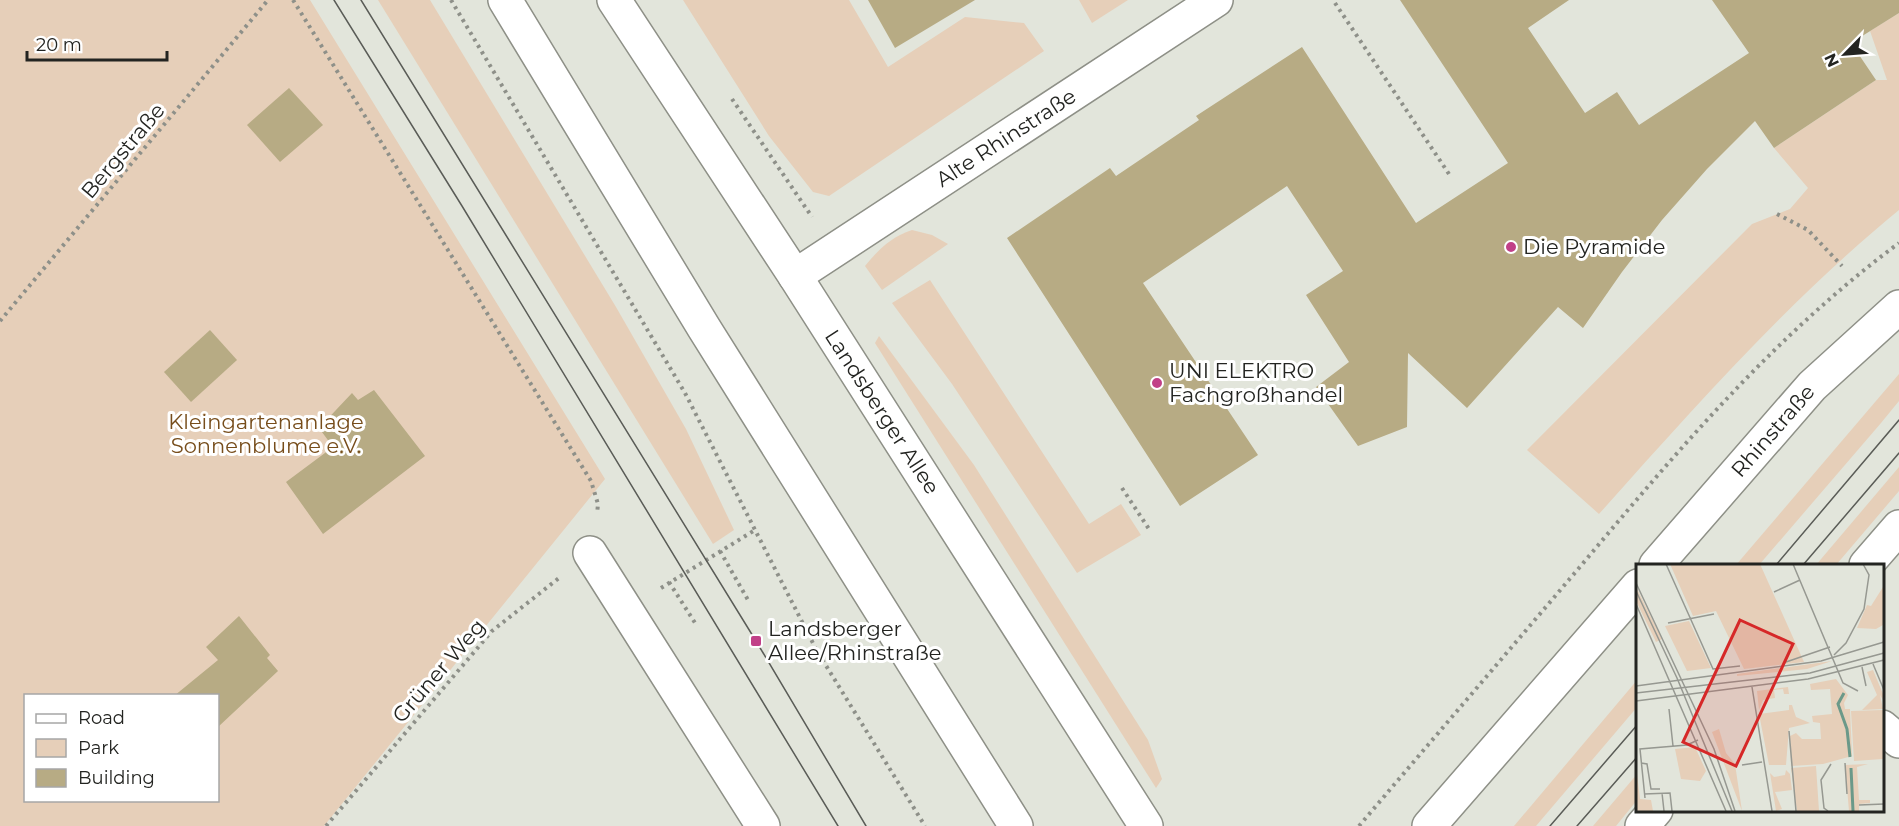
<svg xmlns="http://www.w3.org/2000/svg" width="1899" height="826" viewBox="0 0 1899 826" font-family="Montserrat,sans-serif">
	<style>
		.green { fill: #e6cfb9; fill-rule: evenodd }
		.building { fill: #b7ab84 }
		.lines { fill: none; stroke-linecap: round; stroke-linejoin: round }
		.minor-casing { stroke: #8e9087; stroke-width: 36 }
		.major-casing { stroke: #8e9087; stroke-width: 36 }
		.path { stroke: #8e9089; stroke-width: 4; stroke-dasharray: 3 4.5; stroke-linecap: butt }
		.minor { stroke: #fff; stroke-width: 33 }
		.major { stroke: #fff; stroke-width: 33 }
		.tram { stroke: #5a5c57; stroke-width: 1.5 }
		.poi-dot { fill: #c14088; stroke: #fff; stroke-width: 2 }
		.labels { text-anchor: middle; stroke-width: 6; stroke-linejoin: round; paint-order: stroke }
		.street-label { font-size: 21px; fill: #232421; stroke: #fff }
		.poi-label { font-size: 21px; fill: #232421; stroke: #fff; text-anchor: start }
		.park-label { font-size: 21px; fill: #774d1b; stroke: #fff }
		.inset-river { fill: none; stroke: #6b9989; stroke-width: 3 }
		.inset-road { fill: none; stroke: #969891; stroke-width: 1.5 }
		.view { fill: #d62828; fill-opacity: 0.15; stroke: #d62828; stroke-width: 3 }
		.inset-edge { fill: none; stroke: #232421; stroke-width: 3 }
	</style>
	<rect width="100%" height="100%" fill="#e2e5db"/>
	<g class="green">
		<path d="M0,0H310L605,479L324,826H0ZM26,696H218V800H26Z"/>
		<path d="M378,0H430L616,307L686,429L734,530L713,544Z"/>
		<path d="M683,0H849L888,67L965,17L1024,23L1044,51L829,196L813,192L769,136Z"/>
		<path d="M1079,0H1128L1092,23Z"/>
		<path d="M1899,13V210C1789,300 1694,408 1599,514L1527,450L1752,224L1790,209L1808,188L1774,148L1876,80H1887L1870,31Z"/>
		<path d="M912,230L932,235L948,244L882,290L865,266C879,249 891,237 912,230Z"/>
		<path d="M930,280L1089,524L1121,504L1141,535L1077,573L952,384L892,303Z"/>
		<path d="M879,336L974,465L1148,740L1162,779L1156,788L875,343Z"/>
		<path d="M1899,374V401L1881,423L1759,565H1736Z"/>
		<path d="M1899,467V491L1836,565H1816Z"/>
		<path d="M1638,679V706L1536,826H1514Z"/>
		<path d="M1638,773V799L1616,826H1593Z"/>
	</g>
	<g class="building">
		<path d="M868,0H975L895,48Z"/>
		<path d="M1400,0H1569L1528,28L1585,113L1617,92L1639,125L1749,53L1712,0H1899V13L1851,43L1876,80L1774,148L1755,121L1707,169L1662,220L1622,272L1583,328L1558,307L1467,408L1408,353L1407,427L1358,446L1316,387L1349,362L1306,295L1343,271L1287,186L1143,283L1258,455L1180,506L1007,238L1110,168L1116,176L1199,120L1196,116L1302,47L1416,223L1508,163Z"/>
		<path d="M289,88L323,125L280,162L247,125Z"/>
		<path d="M210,330L237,360L191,402L164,372Z"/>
		<path d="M374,390L425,456L323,534L286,482L333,447L319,428L352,393L358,400Z"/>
		<path d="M239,616L270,655L267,658L278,671L218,727V696H174L218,660L206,647Z"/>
	</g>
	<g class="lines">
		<g class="minor-casing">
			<g id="minor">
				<path d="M795,276L1216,0"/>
				<path d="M590,553L763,826"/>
				<path d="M1882,727L1899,741"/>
			</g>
		</g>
		<g class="major-casing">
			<g id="major">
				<path d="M505,0L704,328L1016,826"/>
				<path d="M614,0L795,276L1146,826"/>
				<path d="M1656,565L1812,386L1899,307"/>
				<path d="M1866,565L1899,527"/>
				<path d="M1429,826L1638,586"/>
				<path d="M1642,826L1656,810"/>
			</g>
		</g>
		<g class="path">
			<path d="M293,0L591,481L598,504L597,514"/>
			<path d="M451,0L685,393L817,651L925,826"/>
			<path d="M1335,3L1449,174"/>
			<path d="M732,99L812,217"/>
			<path d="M1777,214L1808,230L1842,266"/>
			<path d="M0,321L268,0"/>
			<path d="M1122,488L1149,529"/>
			<path d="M720,551L748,600"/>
			<path d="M669,582L697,626"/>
			<path d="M661,588L755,530"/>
			<path d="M326,826L492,631L559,578"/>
			<path d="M1359,826C1432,740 1506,654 1579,568C1678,450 1775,335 1899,243"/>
		</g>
		<use href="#minor" class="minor"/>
		<use href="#major" class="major"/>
		<g class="tram">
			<path d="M334,0L462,206L838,826"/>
			<path d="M361,0L756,641L866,826"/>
			<path d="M1776,565L1899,420"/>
			<path d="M1803,565L1899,453"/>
			<path d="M1550,826L1638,724"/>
			<path d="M1577,826L1638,756"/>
		</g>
	</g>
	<g class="poi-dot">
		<circle cx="1511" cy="247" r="6"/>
		<circle cx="1157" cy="383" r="6"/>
		<rect x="750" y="635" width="12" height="12" rx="3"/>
	</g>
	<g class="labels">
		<g class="street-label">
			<text transform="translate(1006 138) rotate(-33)" y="7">Alte Rhinstraße</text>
			<text transform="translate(123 151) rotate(-50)" y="7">Bergstraße</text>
			<text transform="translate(882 412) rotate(57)" y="7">Landsberger Allee</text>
			<text transform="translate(1773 431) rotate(-49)" y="7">Rhinstraße</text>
			<text transform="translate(439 671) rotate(-49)" y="7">Grüner Weg</text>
		</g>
		<g class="poi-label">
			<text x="1523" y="254">Die Pyramide</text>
			<text x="1169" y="378">UNI ELEKTRO<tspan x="1169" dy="24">Fachgroßhandel</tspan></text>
			<text x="768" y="636">Landsberger<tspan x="768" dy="24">Allee/Rhinstraße</tspan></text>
		</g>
		<g class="park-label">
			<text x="266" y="429">Kleingartenanlage<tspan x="266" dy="24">Sonnenblume e.V.</tspan></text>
		</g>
	</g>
	<g transform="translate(1636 564)">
		<rect width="248" height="248" fill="#e2e5db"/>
		<path d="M34,0H124L168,98L108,105L80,47L57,52ZM0,23L26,75L20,78L0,37ZM247,23V61L240,65L221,64L231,41L235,42ZM53,57L75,104L51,107L29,62ZM196,97L171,105L101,112V110ZM237,106L247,130V136L244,131L247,145L226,146L241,131L231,108ZM200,115L212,131L208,139L209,145H214L216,192L187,200L155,202L154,172L160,169L166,175H185L184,159L177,158L176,152L196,150L194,125L175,126L174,120ZM152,123L153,130H148L147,125L138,126L139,134L127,136L123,146L121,127ZM153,141H156L160,153L174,159L153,164L150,201H133L123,150L153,146ZM247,146V195L218,197L215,147ZM83,165L90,189L99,200L106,247L76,168ZM232,200L221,203L223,236H234V239L223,240V247H213L209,201ZM0,201L4,235L15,236L17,247H0ZM180,202L183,247H161L155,204ZM150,206L154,210L156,226L139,228L146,245L140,247L134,209L138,213L149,211Z" fill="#e6cfb9"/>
		<path d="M59,183L70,207L64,217L45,215L39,185Z" fill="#e6cfb9"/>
		<path class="inset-river" d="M208,129L202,140L211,165L214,193M215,204L217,247"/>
		<path class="inset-road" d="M30,0L77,105L104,102M157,0L207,119L222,127M0,19L78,185L99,247M0,27L41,114L96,247M138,28L164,16M0,40L90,247M32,59L78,50M198,91L210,79L228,45L233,11L227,0M150,98L194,83M237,100L248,126M226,103L230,122M0,122L185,97L248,78M116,123L136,247M0,129L174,109L248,89M0,137L172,115L248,96M33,145L37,182M153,167L160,247M5,199L11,200L15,225H24M209,199L211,230M106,201L126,198M26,229L28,247M8,230L34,229L36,247M9,234L4,185L51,181L62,176M223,241L248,240M192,247L188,244L185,216L195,200"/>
		<path class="view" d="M104,56L157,80L100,202L47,178Z"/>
		<rect width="248" height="248" class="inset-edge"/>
	</g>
	<rect x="24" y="694" width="195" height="108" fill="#ffffff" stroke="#a7a7a6" stroke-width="1.5"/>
	<rect x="36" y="714" width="30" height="9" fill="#ffffff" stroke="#a7a7a6" stroke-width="1.5"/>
	<text x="78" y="724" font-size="18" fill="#232421">Road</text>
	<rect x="36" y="739" width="30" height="18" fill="#e6cfb9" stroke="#a7a7a6" stroke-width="1.5"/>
	<text x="78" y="754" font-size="18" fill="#232421">Park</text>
	<rect x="36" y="769" width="30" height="18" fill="#b7ab84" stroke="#a7a7a6" stroke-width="1.5"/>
	<text x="78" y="784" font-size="18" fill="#232421">Building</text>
	<g transform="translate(1845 54) rotate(245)" stroke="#ffffff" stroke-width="4.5" paint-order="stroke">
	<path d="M0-4.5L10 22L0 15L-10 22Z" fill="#232421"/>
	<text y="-9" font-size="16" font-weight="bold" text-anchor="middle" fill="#232421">N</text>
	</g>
	<path d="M27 51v9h140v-9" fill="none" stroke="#232421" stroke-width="3"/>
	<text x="36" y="51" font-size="18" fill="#232421" stroke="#ffffff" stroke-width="4.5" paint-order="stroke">20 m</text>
</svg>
